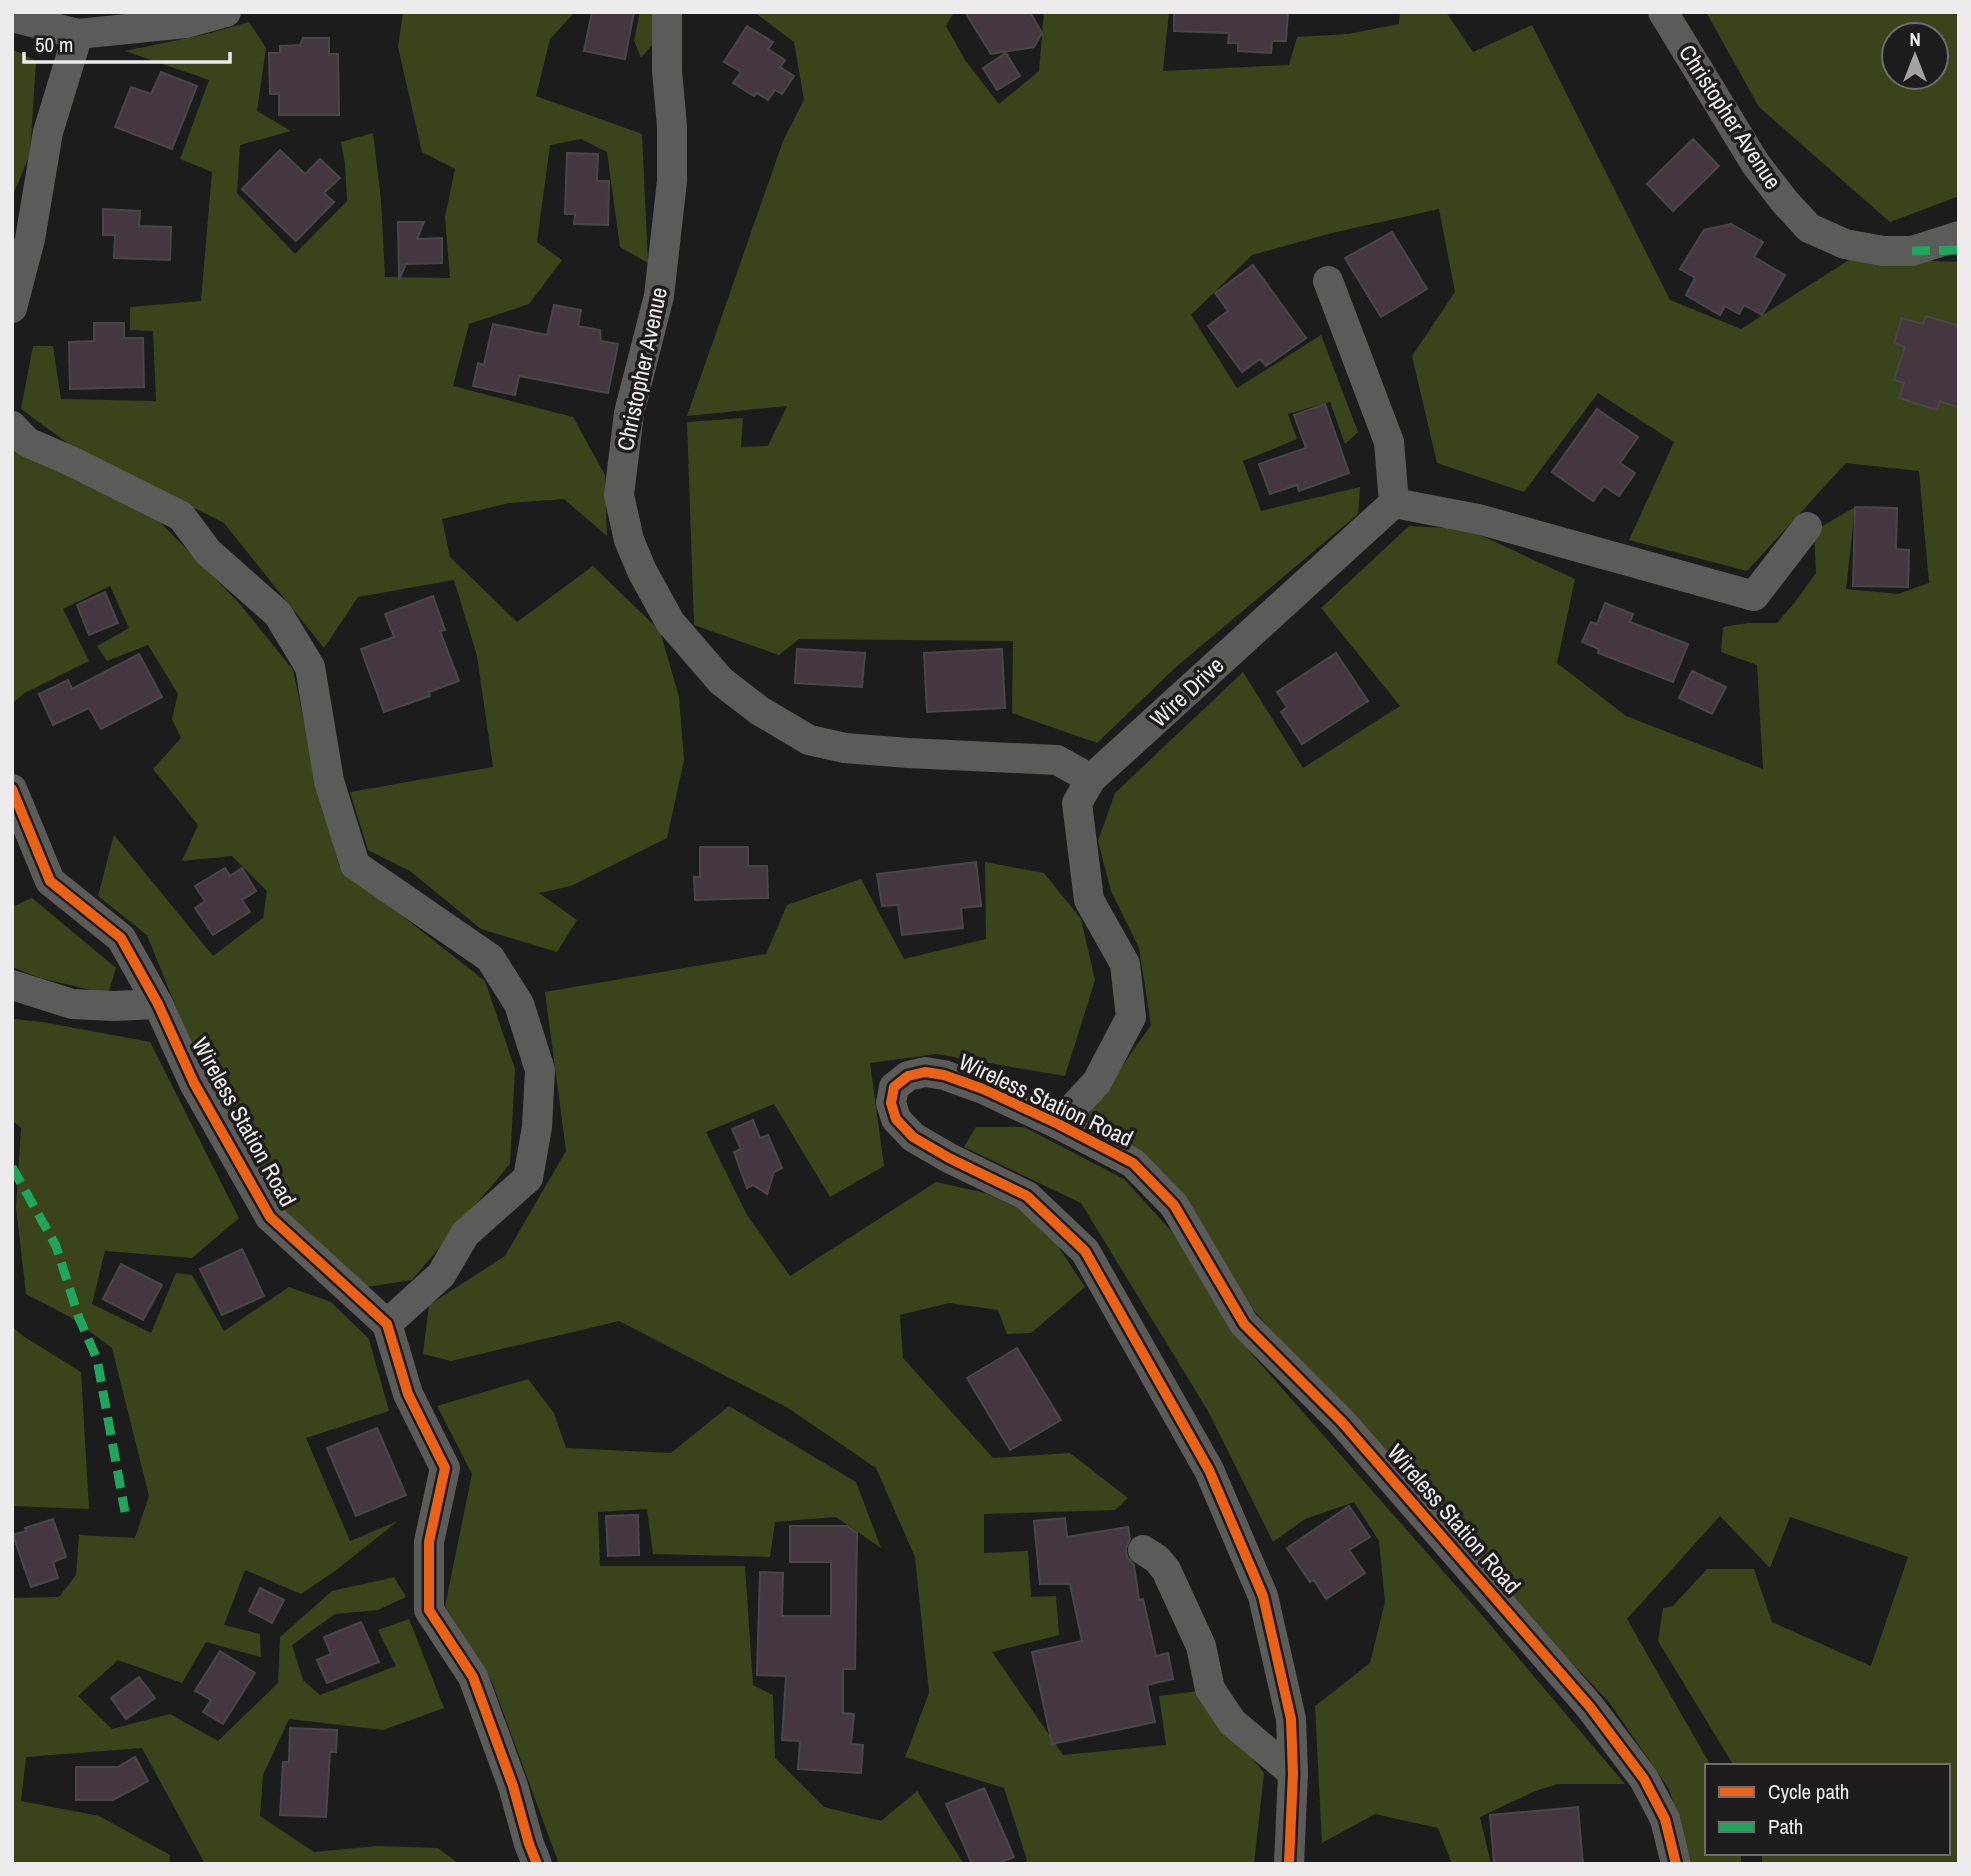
<svg xmlns="http://www.w3.org/2000/svg" width="1971" height="1876" viewBox="0 0 1971 1876" font-family="'Archivo Narrow',sans-serif">
	<style>
		.forest { fill: #3a431a; fill-rule: evenodd }
		.building { fill: #453740; stroke: #484748; stroke-width: 2 }
		.lines { fill: none; stroke-linecap: round; stroke-linejoin: round }
		.minor { stroke: #5b5b5a; stroke-width: 30 }
		.quiet { stroke: #20a55d; stroke-width: 9; stroke-dasharray: 18 9; stroke-linecap: butt }
		.cycleway-casing { stroke: #1e1b1d; stroke-width: 15 }
		.cycleway { stroke: #ea6118; stroke-width: 10 }
		.labels { text-anchor: middle; stroke-width: 7; stroke-linejoin: round; paint-order: stroke }
		.street-label { font-size: 23px; fill: #edebec; stroke: #1e1b1d }
	</style>
	<rect width="100%" height="100%" fill="#1d1c1d"/>
	<g class="forest">
		<path d="M403,12H575L550,39L536,96L642,134L648,263L620,247L607,152L581,139L550,145L537,242L562,260L529,304L469,324L453,386L573,417L605,475L607,536L564,499L509,503L442,519L450,557L517,622L593,566L660,631L679,697L684,760L667,838L571,886L539,893L577,920L557,952L481,929L410,871L368,850L350,792L493,767L477,656L454,580L358,597L324,648L224,523L70,445L21,409L33,346H53L61,399L156,401L153,331L130,330V307L201,301L212,172L180,159L209,80L125,51L207,34L249,22L266,48L257,111L291,131L240,145L237,193L295,254L347,201L345,164L341,142L373,133L381,200L385,277L450,278L445,217L455,169L422,152L398,47Z"/>
		<path d="M640,12H663L655,41L641,58L634,40Z"/>
		<path d="M754,12H954L946,26L965,60L999,104L1039,71L1044,12H1169L1163,71L1289,65L1297,37L1348,34L1399,24L1400,12H1446L1473,52L1532,25L1670,300L1741,329L1852,258L1959,262V1864H1762V1853H1948V1766H1734L1658,1641L1663,1608L1673,1606L1707,1569H1754L1772,1622L1871,1666L1908,1557L1790,1517L1770,1568L1720,1516L1627,1619L1711,1766H1707V1853H1741V1864H1692L1669,1789L1609,1702L1506,1594L1249,1305L1081,1125L1151,1025L1139,948L1111,891L1098,841L1115,793L1243,672L1303,768L1400,706L1321,608L1409,526L1467,529L1575,579L1557,663L1626,716L1763,769L1757,665L1721,652L1723,627L1748,623H1777L1795,602L1816,573L1814,531L1855,507L1846,589L1898,594L1929,583L1919,471L1846,463L1747,571L1629,540L1674,442L1598,393L1524,492L1437,463L1412,356L1455,292L1439,209L1332,233L1252,255L1191,315L1237,388L1321,335L1358,432L1345,444L1330,402L1288,414L1297,439L1243,461L1261,511L1360,487L1358,514L1176,667L1097,743L1012,713L1013,641L799,639L779,655L694,625L687,422L743,418L741,447L768,446L787,406L687,416L783,141L804,100L794,42Z"/>
		<path d="M1706,12H1959V196L1890,222L1759,107ZM1894,35H1936V77H1894Z"/>
		<path d="M12,49L36,61L30,154L13,195Z"/>
		<path d="M12,448L158,520L239,603L293,670L311,754L339,866L485,981L515,1069L510,1164L412,1280L367,1287L276,1203L205,1079L147,935L98,896L114,835L213,956L263,918L267,891L232,856L182,861L198,825L153,769L181,738L172,719L178,694L148,645L107,661L97,646L129,628L110,586L63,609L89,661L23,694L12,704Z"/>
		<path d="M985,862L1044,873L1081,919L1095,980L1065,1076L936,1054L870,1063L884,1166L830,1197L774,1104L706,1132L747,1215L790,1276L936,1182L986,1193L1040,1219L1085,1287L1031,1333L1007,1334L998,1310L949,1303L900,1315L903,1358L993,1458L1070,1453L1128,1498L1115,1510L984,1514V1553L1028,1551L1031,1597L1056,1596L1059,1635L992,1652L1063,1755L1166,1745L1159,1696L1199,1691L1264,1773L1254,1864H1024L1027,1860L1004,1788L905,1757L929,1693L915,1557L876,1468L788,1408L619,1321L451,1361L423,1354L429,1305L505,1256L566,1151L545,992L766,954L787,905L861,879L904,959L986,939Z"/>
		<path d="M32,898L116,968L108,994L40,978L12,967V907Z"/>
		<path d="M12,1019L43,1022L150,1042L239,1218L192,1258L105,1251L92,1304L151,1333L176,1273L192,1275L224,1331L289,1287L331,1302L369,1339L389,1411L306,1438L350,1541L398,1521L335,1571L301,1594L245,1570L224,1625L260,1634L261,1657L206,1642L182,1683L118,1660L78,1696L112,1729L170,1714L218,1741L278,1683L280,1637L332,1591L394,1577L406,1597L378,1610L335,1614L292,1645L303,1680L320,1695L396,1666L378,1630L409,1619L444,1708L383,1730L289,1719L263,1775L260,1816L314,1852L377,1846L438,1848L459,1864H205L142,1748L26,1757L21,1801L99,1816L170,1855L169,1864H12V1598L59,1597L76,1575L79,1535L135,1538L149,1496L112,1348L70,1317L26,1294L16,1207L21,1128L12,1120Z"/>
		<path d="M976,1127H1024L1124,1179L1174,1234L1249,1351L1487,1621L1625,1784H1557L1533,1792L1480,1817L1491,1864H1452L1438,1828L1375,1814L1322,1843L1315,1706L1370,1663L1385,1602L1379,1541L1354,1502L1305,1519L1273,1542L1208,1411L1081,1203L964,1147Z"/>
		<path d="M12,1326L23,1336L81,1372L89,1509L12,1506Z"/>
		<path d="M528,1379L554,1413L566,1448L671,1453L729,1406L856,1482L881,1548L836,1517L775,1522L770,1557L653,1554L647,1509L598,1512L600,1566H745L753,1685L773,1695L775,1758L824,1807L881,1821L917,1791L964,1864H559L492,1682L445,1606L472,1474L437,1406Z"/>
	</g>
	<g class="building">
		<path d="M592,12H634L625,59L584,51Z"/>
		<path d="M965,12H1030L1042,33L1034,47L991,54Z"/>
		<path d="M1174,12H1288L1286,41H1272L1271,53L1238,51V43H1228L1229,33L1174,31Z"/>
		<path d="M747,26L773,42L768,49L785,60L780,67L794,76L782,94L775,90L768,100L757,93L754,96L733,83L741,72L724,62Z"/>
		<path d="M303,38H329V54H338L339,115H279V94H270L269,53H280V46L300,45Z"/>
		<path d="M1006,53L1020,76L997,90L983,68Z"/>
		<path d="M161,72L197,86L172,149L115,127L131,87L151,94Z"/>
		<path d="M1693,139L1719,166L1673,211L1647,184Z"/>
		<path d="M280,150L305,174L320,159L340,178L324,193L334,202L296,241L242,189Z"/>
		<path d="M567,153L598,154L597,181H609L608,225L574,224L575,214H565Z"/>
		<path d="M103,209L140,211L139,226L171,227L170,260L114,258L115,235H103Z"/>
		<path d="M398,222H424L417,239L442,238V263L406,264L399,280Z"/>
		<path d="M1731,224L1763,242L1754,257L1785,275L1762,315L1744,305L1739,314L1725,306L1720,315L1686,295L1695,278L1680,269L1704,230Z"/>
		<path d="M1392,232L1427,289L1381,317L1345,258Z"/>
		<path d="M1253,265L1306,338L1266,366L1260,359L1242,372L1208,326L1228,311L1215,293Z"/>
		<path d="M554,305L581,310L578,326L600,330L601,341L618,344L608,393L519,376L515,395L473,386L478,363L484,365L493,324L547,335Z"/>
		<path d="M1926,316L1959,326V408L1940,401L1937,410L1899,398L1904,383L1894,380L1905,347L1894,343L1902,318L1923,324Z"/>
		<path d="M94,323H124V338H143L144,387L70,389L69,342L94,341Z"/>
		<path d="M1325,404L1349,473L1299,491L1297,485L1270,494L1259,464L1306,448L1294,415Z"/>
		<path d="M1597,409L1638,437L1620,463L1635,473L1619,496L1604,486L1593,501L1552,472Z"/>
		<path d="M1855,507L1897,508L1896,549L1909,550L1908,587L1853,586Z"/>
		<path d="M105,592L118,623L89,635L77,605Z"/>
		<path d="M433,596L445,630L440,631L459,681L429,692L430,696L384,712L361,649L394,637L385,614Z"/>
		<path d="M1605,603L1633,614L1630,622L1688,644L1673,682L1598,653L1599,649L1582,642L1591,622L1597,624Z"/>
		<path d="M797,649L865,653L862,687L795,683Z"/>
		<path d="M1002,649L1005,708L927,712L924,653Z"/>
		<path d="M1336,653L1368,701L1302,744L1281,712L1287,707L1277,692Z"/>
		<path d="M139,654L162,697L101,729L89,708L53,725L39,694L68,680L72,689Z"/>
		<path d="M1692,671L1726,687L1712,714L1679,698Z"/>
		<path d="M700,847H748V866H767L768,898L695,900L694,877H700Z"/>
		<path d="M976,862L981,906L961,908L963,928L902,935L898,905L882,906L877,874Z"/>
		<path d="M225,868L230,876L242,868L256,891L242,900L250,912L213,935L195,908L205,901L195,886Z"/>
		<path d="M753,1120L760,1138L768,1135L782,1168L774,1172L767,1194L753,1185L747,1188L734,1152L741,1149L732,1129Z"/>
		<path d="M242,1249L264,1296L222,1315L200,1269Z"/>
		<path d="M121,1264L162,1285L143,1320L103,1299Z"/>
		<path d="M1017,1348L1061,1420L1010,1450L967,1378Z"/>
		<path d="M377,1428L406,1495L356,1516L327,1448Z"/>
		<path d="M1349,1506L1370,1537L1349,1550L1365,1573L1326,1599L1314,1580L1310,1582L1287,1548Z"/>
		<path d="M638,1515L639,1555L608,1556L606,1516Z"/>
		<path d="M1065,1518L1067,1537L1128,1527L1130,1539L1126,1548L1127,1557L1134,1565L1139,1600L1143,1599L1156,1656L1168,1653L1173,1679L1147,1685L1155,1722L1052,1744L1032,1652L1082,1641L1070,1584H1040L1034,1521Z"/>
		<path d="M53,1519L66,1557L53,1562L58,1578L31,1587L13,1535L26,1531L25,1528Z"/>
		<path d="M790,1526H847L857,1533L855,1669H843V1713L854,1714L851,1744L863,1745L861,1773L798,1769L800,1741L782,1740L786,1676L757,1675L760,1572L783,1573L782,1616H831V1562H790Z"/>
		<path d="M260,1588L284,1600L272,1623L249,1611Z"/>
		<path d="M361,1622L379,1662L327,1683L317,1660L331,1654L324,1637Z"/>
		<path d="M220,1651L255,1673L223,1724L203,1712L211,1700L195,1691Z"/>
		<path d="M139,1677L155,1698L126,1719L111,1698Z"/>
		<path d="M290,1728L337,1730L336,1752H330L326,1817L280,1815L283,1762H289Z"/>
		<path d="M135,1757L148,1781L113,1800H76V1767H118Z"/>
		<path d="M984,1788L1014,1857L997,1864H972L946,1804Z"/>
		<path d="M1578,1807L1583,1864H1494L1490,1815Z"/>
	</g>
	<g class="lines">
		<g class="minor">
			<path d="M667,12V71L672,126V181L659,296L629,413L619,495L629,540L642,571L670,622L721,681L760,711L809,740L845,748L908,753L1057,760L1091,779"/>
			<path d="M1663,12L1755,163L1785,202L1809,228L1845,244L1883,251H1912L1959,236"/>
			<path d="M12,17L78,34L186,23L226,12"/>
			<path d="M12,308L30,239L48,132L78,34"/>
			<path d="M12,426L27,442L73,462L181,516L208,552L278,614L310,667L329,781L355,865L490,958L519,1004L540,1070L537,1127L528,1178L465,1234L441,1275L387,1324"/>
			<path d="M1394,503L1478,519L1754,596L1807,527"/>
			<path d="M12,789L50,881L121,938L158,1004L194,1083L270,1217L387,1324L408,1394L445,1468L429,1542V1610L473,1677L513,1786L529,1844L537,1864"/>
			<path d="M12,985L72,1004L114,1006L158,1004"/>
			<path d="M1058,1124L1097,1082L1131,1017L1125,964L1089,900L1077,803L1091,779L1394,503L1389,442L1328,281"/>
			<path d="M1143,1550L1157,1559L1166,1570L1201,1646L1210,1689L1232,1722L1293,1773"/>
			<path d="M1289,1864L1293,1773L1291,1719L1263,1596L1209,1470L1085,1251L1027,1196L949,1158L913,1137L896,1119L891,1103L894,1087L908,1076L925,1072L944,1075L983,1089L1058,1124L1133,1163L1174,1205L1244,1324L1342,1422L1590,1707L1644,1779L1665,1819L1676,1864"/>
		</g>
		<g class="quiet">
			<path d="M1912,251L1959,250"/>
			<path d="M12,1167L56,1246L79,1318L97,1359L125,1512"/>
		</g>
		<g class="cycleway-casing">
			<g id="cycleway">
				<path d="M12,789L50,881L121,938L158,1004L194,1083L270,1217L387,1324L408,1394L445,1468L429,1542V1610L473,1677L513,1786L529,1844L537,1864"/>
				<path d="M1289,1864L1293,1773L1291,1719L1263,1596L1209,1470L1085,1251L1027,1196L949,1158L913,1137L896,1119L891,1103L894,1087L908,1076L925,1072L944,1075L983,1089L1058,1124L1133,1163L1174,1205L1244,1324L1342,1422L1590,1707L1644,1779L1665,1819L1676,1864"/>
			</g>
		</g>
		<use href="#cycleway" class="cycleway"/>
	</g>
	<g class="labels">
		<g class="street-label">
			<text transform="translate(1730 117) rotate(57)" y="8">Christopher Avenue</text>
			<text transform="translate(642 369) rotate(-78)" y="8">Christopher Avenue</text>
			<text transform="translate(1187 692) rotate(-43)" y="8">Wire Drive</text>
			<text transform="translate(1046 1100) rotate(25)" y="8">Wireless Station Road</text>
			<text transform="translate(244 1122) rotate(61)" y="8">Wireless Station Road</text>
			<text transform="translate(1454 1519) rotate(49)" y="8">Wireless Station Road</text>
		</g>
	</g>
	<rect width="1971" height="1876" fill="none" stroke="#edebec" stroke-width="28"/>
	<rect x="1705" y="1764" width="245" height="91" fill="#1e1b1d" stroke="#716e70" stroke-width="2"/>
	<rect x="1719" y="1787" width="35" height="10" fill="#ea6118" stroke="#716e70" stroke-width="2"/>
	<text x="1768" y="1799" font-size="21" fill="#edebec">Cycle path</text>
	<rect x="1719" y="1822" width="35" height="10" fill="#20a55d" stroke="#716e70" stroke-width="2"/>
	<text x="1768" y="1834" font-size="21" fill="#edebec">Path</text>
	<g transform="translate(1915 56)"><circle r="33" fill="#1e1b1d" stroke="#716e70" stroke-width="2"/>
	<path d="M0-5L12 26L0 18L-12 26Z" fill="#a4a3a4"/>
	<text y="-10" font-size="19" font-weight="bold" text-anchor="middle" fill="#edebec">N</text>
	</g>
	<path d="M24 52v10h206v-10" fill="none" stroke="#edebec" stroke-width="3.5"/>
	<text x="35" y="52" font-size="21" fill="#edebec" stroke="#1e1b1d" stroke-width="5" paint-order="stroke">50 m</text>
</svg>
